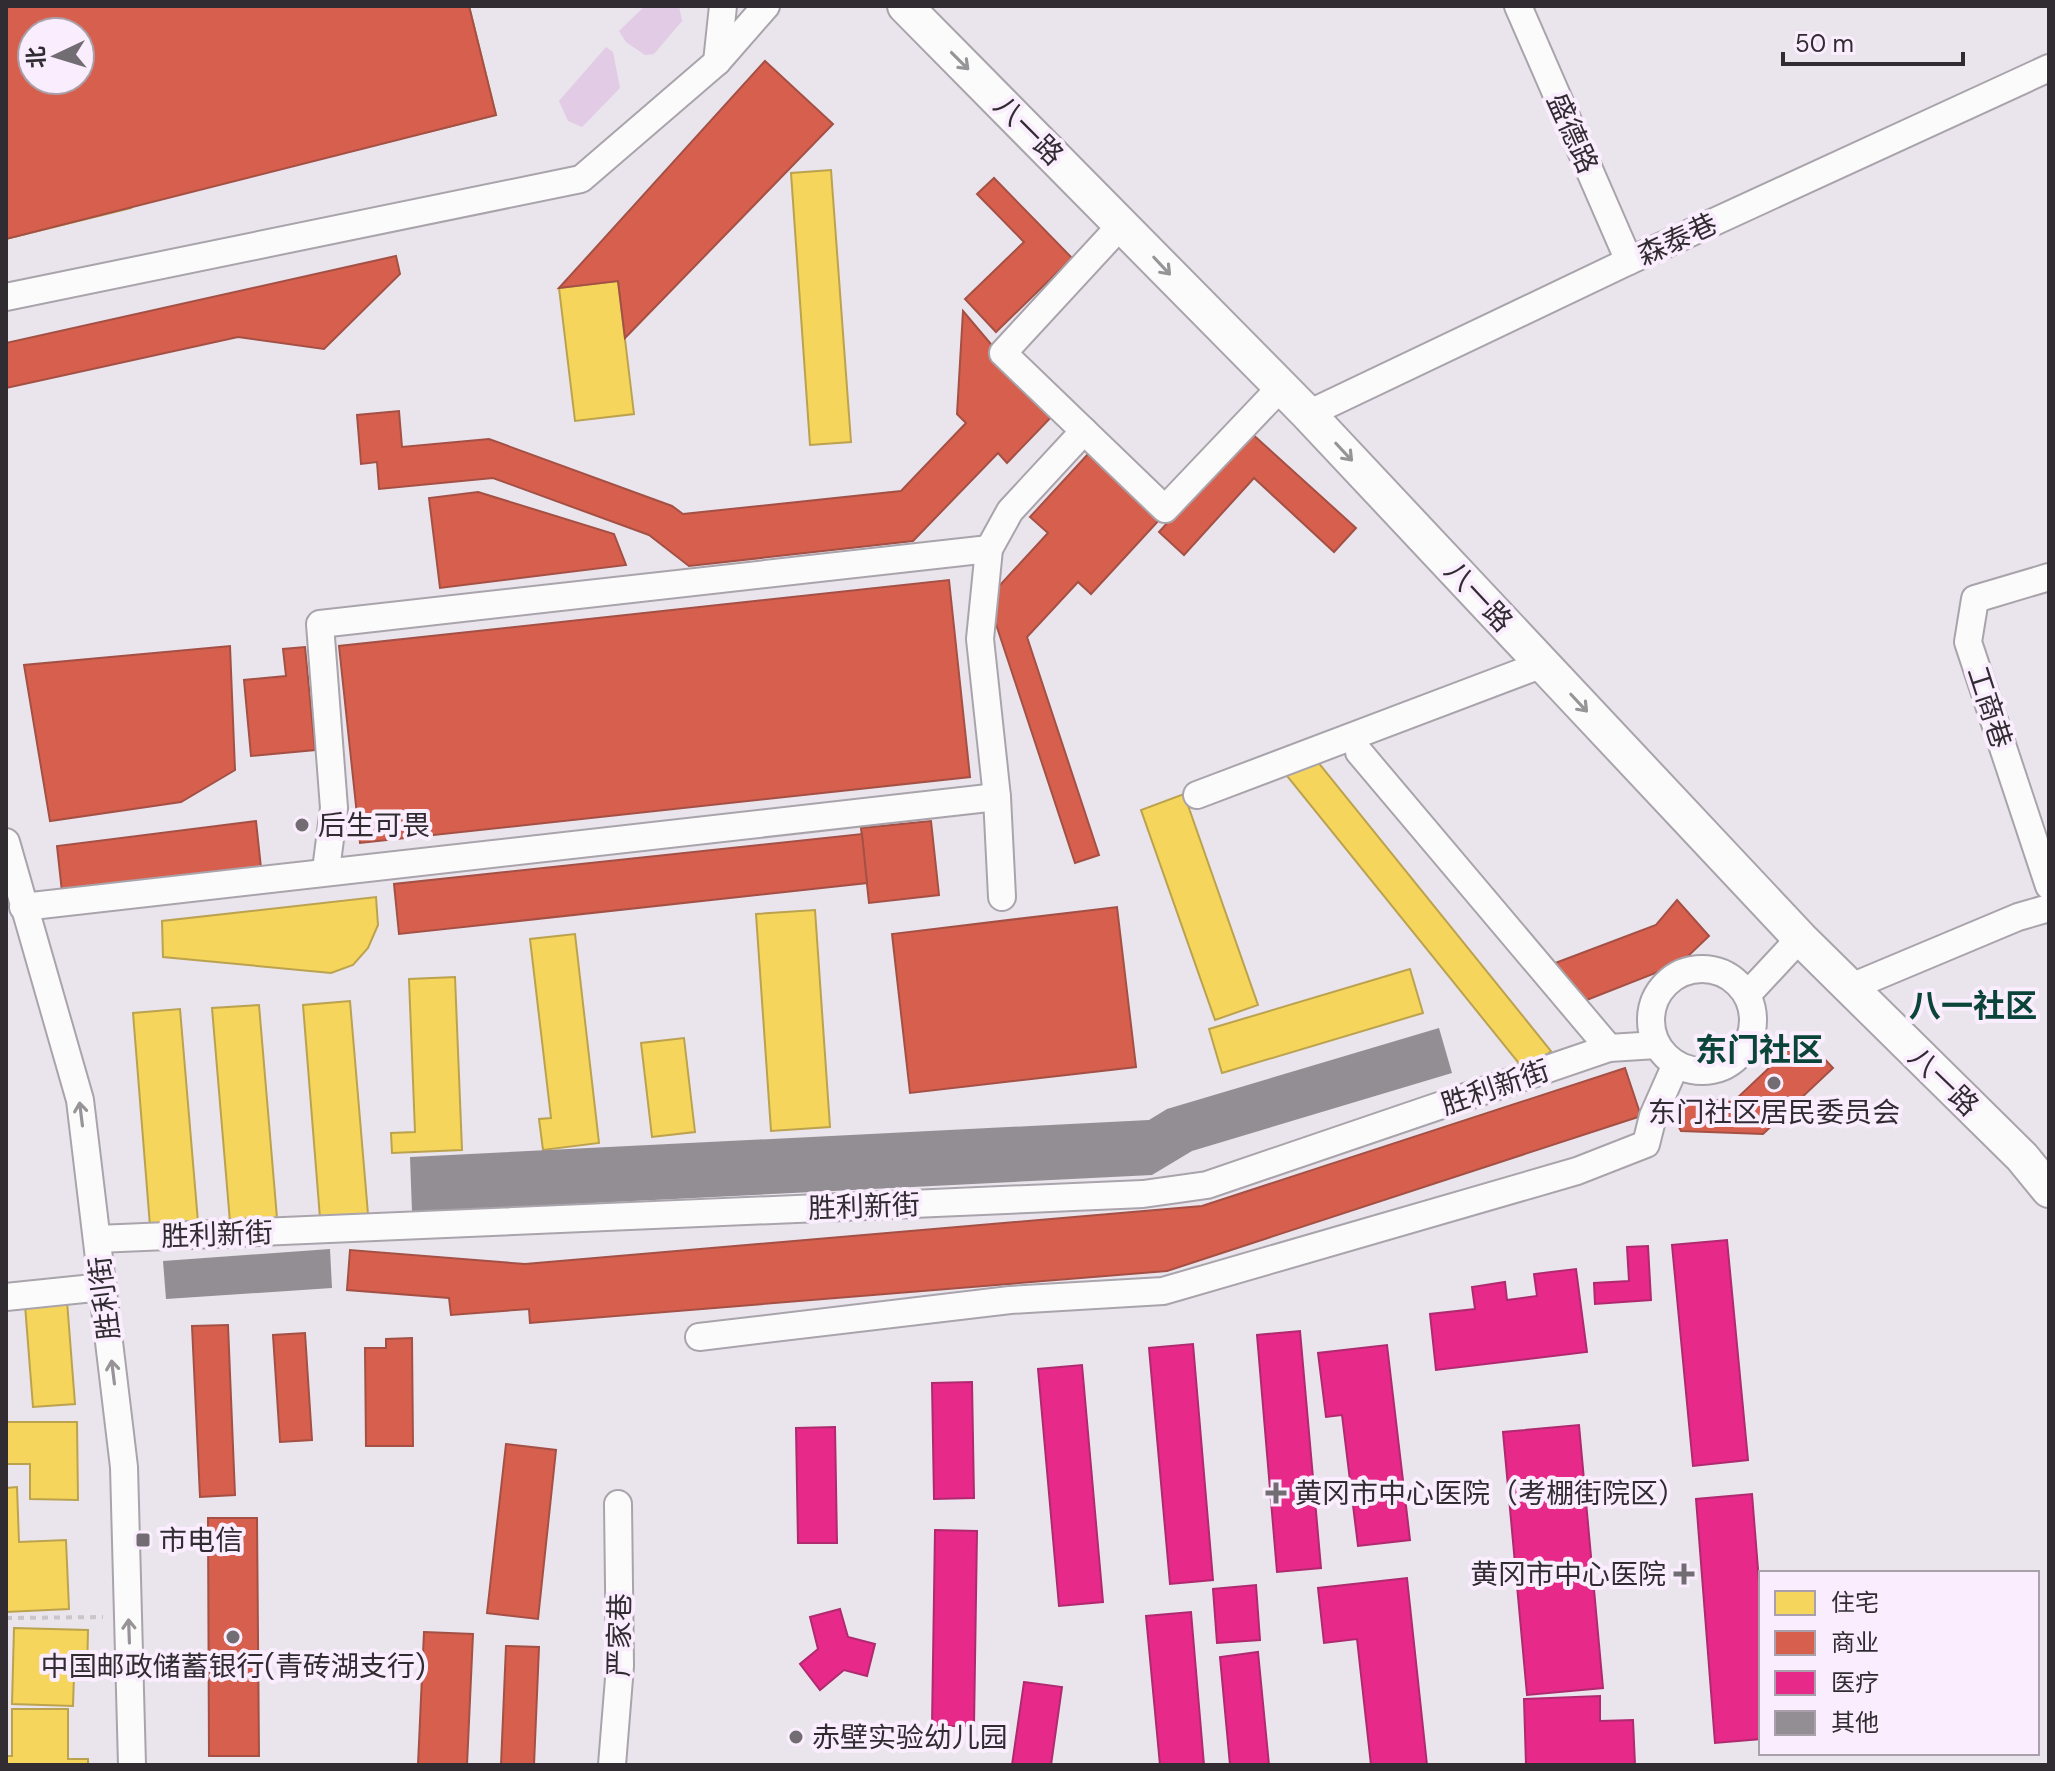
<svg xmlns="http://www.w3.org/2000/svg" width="2055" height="1771" viewBox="0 0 2055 1771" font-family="'DM Sans','Noto Sans SC',sans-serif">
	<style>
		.green { fill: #e1cbe5 }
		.homes { fill: #f6d55c; stroke: #bba24f; stroke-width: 2 }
		.shops { fill: #d6604d; stroke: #a45045; stroke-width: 2; fill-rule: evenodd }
		.health { fill: #e7298a; stroke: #b02a70; stroke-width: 2 }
		.building { fill: #938e94 }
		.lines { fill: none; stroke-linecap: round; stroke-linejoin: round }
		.minor-casing { stroke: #a9a4ab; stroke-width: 30 }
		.major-casing { stroke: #a9a4ab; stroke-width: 38 }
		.path { stroke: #c8c6c8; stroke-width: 4; stroke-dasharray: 6 6; stroke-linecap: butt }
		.minor { stroke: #fcfbfc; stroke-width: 26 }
		.major { stroke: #fcfbfc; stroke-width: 34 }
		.oneway { stroke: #969497 }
		.poi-dot { fill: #726c73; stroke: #faedfd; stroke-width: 3 }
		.labels { text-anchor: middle; stroke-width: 8; stroke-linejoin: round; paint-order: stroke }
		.street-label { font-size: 28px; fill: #312c32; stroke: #faedfd }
		.poi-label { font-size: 28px; fill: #312c32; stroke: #faedfd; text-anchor: start }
		.quarter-label { font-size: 32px; font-weight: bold; fill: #0b4438; stroke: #faedfd }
	</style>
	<rect width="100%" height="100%" fill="#eae4ec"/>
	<g class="green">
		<path d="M645,6H679L682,21L654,54L645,55L626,42L619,31Z"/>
		<path d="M606,47L613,52L620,88L582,127L568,121L559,101Z"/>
	</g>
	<g class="homes">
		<path d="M389,6H469L496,115L424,133Z"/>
		<path d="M112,136L131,208L6,239V163Z"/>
		<path d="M831,170L851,442L810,445L791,173Z"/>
		<path d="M618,281L634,414L575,421L559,288Z"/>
		<path d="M1313,756L1551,1051L1526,1072L1287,776Z"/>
		<path d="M1184,794L1258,1005L1215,1020L1141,810Z"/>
		<path d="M376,897L378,925L368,948L353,965L331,973L163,957L162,921Z"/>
		<path d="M815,910L830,1127L771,1131L756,914Z"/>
		<path d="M575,934L599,1143L543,1150L539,1119L551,1118L530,939Z"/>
		<path d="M1410,969L1423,1013L1222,1073L1209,1029Z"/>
		<path d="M455,977L462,1150L392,1153L391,1133L415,1132L409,979Z"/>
		<path d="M350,1001L368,1214L320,1218L303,1005Z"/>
		<path d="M259,1005L277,1218L230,1222L212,1008Z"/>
		<path d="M180,1009L198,1222L150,1226L133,1013Z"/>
		<path d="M684,1038L695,1132L652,1137L641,1043Z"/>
		<path d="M67,1301L75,1404L33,1407L25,1305Z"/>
		<path d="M6,1422H77L78,1500L30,1499V1464H6Z"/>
		<path d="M17,1487L19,1542L66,1540L69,1609L6,1612V1488Z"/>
		<path d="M14,1628L88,1630L87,1675H74L73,1706L12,1704Z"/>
		<path d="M12,1709H68V1759H88V1765H6V1756H12Z"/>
	</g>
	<g class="shops">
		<path d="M6,6H469L496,115L6,239ZM32,32H80V80H32Z"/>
		<path d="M765,61L833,124L625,338L618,281L559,288Z"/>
		<path d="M994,178L1072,258L996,332L965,299L1024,242L977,194Z"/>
		<path d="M396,256L400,274L324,349L238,337L6,388V343Z"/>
		<path d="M963,311L1006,362L1057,411L1007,463L998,453L913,541L689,566L649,535L493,478L379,489L377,462L361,464L357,415L399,411L402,447L489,439L672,506L683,514L901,491L966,423L957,414Z"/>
		<path d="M1250,432L1356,528L1334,552L1254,478L1184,555L1159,532Z"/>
		<path d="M1089,453L1160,519L1091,594L1078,582L1027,637L1099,855L1075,863L990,606L1000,585L1048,533L1030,517Z"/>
		<path d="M478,492L614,534L626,565L440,588L429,498Z"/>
		<path d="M949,580L970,777L360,843L339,646Z"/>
		<path d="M230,646L235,770L181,802L50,821L24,665Z"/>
		<path d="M305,647L315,750L251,756L244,680L286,676L283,649Z"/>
		<path d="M256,821L261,868L62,892L57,846Z"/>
		<path d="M931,821L939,895L869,903L861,828Z"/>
		<path d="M862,834L867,883L399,934L394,884Z"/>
		<path d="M1677,900L1709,936L1681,963L1579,1003L1550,965L1656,925Z"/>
		<path d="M1117,907L1136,1067L910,1093L892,934Z"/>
		<path d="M1803,1036L1833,1068L1763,1134L1681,1131L1669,1109L1691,1097L1733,1102Z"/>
		<path d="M1625,1068L1641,1116L1167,1271L530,1323L529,1309L451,1315L449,1298L347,1290L350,1250L525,1264L1202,1206Z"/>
		<path d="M228,1325L235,1495L200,1497L192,1326Z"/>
		<path d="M305,1333L312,1440L280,1442L273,1335Z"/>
		<path d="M412,1338L413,1446H366L365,1348H386V1339Z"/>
		<path d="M506,1444L556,1450L538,1619L487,1613Z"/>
		<path d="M208,1518H257L259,1756H209Z"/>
		<path d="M424,1632L473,1634L467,1765H418Z"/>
		<path d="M506,1646L539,1647L534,1765H501Z"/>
	</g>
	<g class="health">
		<path d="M1727,1240L1748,1460L1693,1466L1672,1245Z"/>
		<path d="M1648,1246L1651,1300L1595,1304L1594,1283L1629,1281L1627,1247Z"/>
		<path d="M1576,1269L1587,1352L1436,1370L1430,1314L1475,1309L1472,1287L1505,1282L1507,1300L1537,1296L1534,1274Z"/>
		<path d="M1300,1331L1321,1568L1277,1572L1257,1335Z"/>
		<path d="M1193,1344L1213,1580L1170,1584L1149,1348Z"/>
		<path d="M1387,1345L1410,1540L1358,1546L1342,1415L1326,1417L1318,1353Z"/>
		<path d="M1082,1365L1103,1602L1059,1606L1038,1369Z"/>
		<path d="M972,1382L974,1498L934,1499L932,1383Z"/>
		<path d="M1579,1425L1603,1688L1527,1695L1503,1432Z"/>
		<path d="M835,1427L837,1543H798L796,1428Z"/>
		<path d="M1752,1494L1761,1607V1739L1715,1743L1696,1499Z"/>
		<path d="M935,1530L977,1531L974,1726H932Z"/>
		<path d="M1407,1578L1427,1765H1371L1357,1639L1324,1643L1318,1588Z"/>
		<path d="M1256,1585L1260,1640L1217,1643L1213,1589Z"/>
		<path d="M840,1609L848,1637L875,1644L867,1676L844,1670L820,1690L800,1664L818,1649L810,1617Z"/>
		<path d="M1191,1612L1204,1765H1160L1146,1616Z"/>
		<path d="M1258,1652L1269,1765H1230L1220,1657Z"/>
		<path d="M1024,1682L1062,1687L1051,1765H1012Z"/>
		<path d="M1600,1696V1721L1633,1720L1635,1765H1526L1524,1699Z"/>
	</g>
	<g class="building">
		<path d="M1439,1028L1452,1073L1192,1151L1152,1175L412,1212L410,1157L1149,1120L1167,1109Z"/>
		<path d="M330,1249L332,1288L166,1299L163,1261Z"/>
	</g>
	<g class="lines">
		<g class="minor-casing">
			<g id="minor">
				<path d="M1518,6L1629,261"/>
				<path d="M717,62L723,6"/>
				<path d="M1122,224L1003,353L1165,509L1281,387"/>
				<path d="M6,297L581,179L717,62L766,6"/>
				<path d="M1308,414L1629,261L2049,68"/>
				<path d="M2049,577L1975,599L1968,642L2049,886"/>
				<path d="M1359,752L1609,1048"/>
				<path d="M1197,795L1543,664"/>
				<path d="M6,842L80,1100L124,1467L132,1765"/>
				<path d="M326,870L334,808L320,624L989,549"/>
				<path d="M1002,897L997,797L980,639L989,549L1010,511L1084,431"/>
				<path d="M23,907L997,797"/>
				<circle cx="1702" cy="1020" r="51"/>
				<path d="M1851,987L2018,917L2049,908"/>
				<path d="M1747,995L1800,938"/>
				<path d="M97,1239L1143,1194L1207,1185L1609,1048L1657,1045"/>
				<path d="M6,1297L103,1287"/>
				<path d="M699,1337L1010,1300L1163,1291L1577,1171L1646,1144L1653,1116L1676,1064"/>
				<path d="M612,1765L620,1666L618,1504"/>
			</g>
		</g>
		<g class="major-casing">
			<path id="major" d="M905,6L1308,414L1800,938L2022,1157L2049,1190"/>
		</g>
		<path class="path" d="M6,1618L103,1617"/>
		<use href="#minor" class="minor"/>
		<use href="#major" class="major"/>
	</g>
	<defs><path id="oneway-shaft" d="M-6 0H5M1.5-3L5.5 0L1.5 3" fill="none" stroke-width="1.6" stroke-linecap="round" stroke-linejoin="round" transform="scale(2)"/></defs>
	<g class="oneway">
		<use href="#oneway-shaft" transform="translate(960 61) rotate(45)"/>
		<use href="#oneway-shaft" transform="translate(1162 266) rotate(47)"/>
		<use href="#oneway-shaft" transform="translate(1344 452) rotate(47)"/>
		<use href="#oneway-shaft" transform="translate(1579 703) rotate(47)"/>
		<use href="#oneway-shaft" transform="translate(81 1114) rotate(-97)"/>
		<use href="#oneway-shaft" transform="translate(113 1372) rotate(-97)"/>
		<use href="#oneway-shaft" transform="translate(129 1631) rotate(-92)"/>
	</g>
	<g class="poi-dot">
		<circle cx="302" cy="825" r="8"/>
		<circle cx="1774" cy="1083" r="8"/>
		<path d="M1272 1481h8v8h8v8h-8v8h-8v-8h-8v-8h8z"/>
		<rect x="135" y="1532" width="16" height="16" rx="4"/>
		<path d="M1680 1562h8v8h8v8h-8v8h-8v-8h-8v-8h8z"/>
		<circle cx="233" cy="1637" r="8"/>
		<circle cx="796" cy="1737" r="8"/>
	</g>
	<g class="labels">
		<g class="street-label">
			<text transform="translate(1029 130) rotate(45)" y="10">八一路</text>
			<text transform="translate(1573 133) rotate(66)" y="10">盛德路</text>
			<text transform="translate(1677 239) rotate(-25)" y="10">森泰巷</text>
			<text transform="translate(1479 596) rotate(47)" y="10">八一路</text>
			<text transform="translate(1990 707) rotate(72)" y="10">工商巷</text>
			<text transform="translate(1944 1081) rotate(44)" y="10">八一路</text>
			<text transform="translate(1495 1087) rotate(-19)" y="10">胜利新街</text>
			<text transform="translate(864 1206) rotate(-2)" y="10">胜利新街</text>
			<text transform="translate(217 1234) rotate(-2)" y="10">胜利新街</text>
			<text transform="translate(104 1298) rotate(-97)" y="10">胜利街</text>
			<text transform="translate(619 1635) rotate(-89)" y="10">严家巷</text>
		</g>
		<g class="poi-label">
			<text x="318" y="835">后生可畏</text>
			<text x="1774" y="1122" text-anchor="middle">东门社区居民委员会</text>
			<text x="1294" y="1503">黄冈市中心医院（考棚街院区）</text>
			<text x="159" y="1550">市电信</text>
			<text x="1666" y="1584" text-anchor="end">黄冈市中心医院</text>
			<text x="233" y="1676" text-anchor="middle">中国邮政储蓄银行(青砖湖支行)</text>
			<text x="812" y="1747">赤壁实验幼儿园</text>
		</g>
		<g class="quarter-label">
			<text x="1973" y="1017">八一社区</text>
			<text x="1759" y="1061">东门社区</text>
		</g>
	</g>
	<rect width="2055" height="1771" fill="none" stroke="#312c32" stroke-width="16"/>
	<rect x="1759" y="1571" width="280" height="184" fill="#faedfd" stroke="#aaa0ac" stroke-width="2"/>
	<rect x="1775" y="1591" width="40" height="24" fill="#f6d55c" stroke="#aaa0ac" stroke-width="2"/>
	<text x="1831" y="1611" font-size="24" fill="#312c32">住宅</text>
	<rect x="1775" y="1631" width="40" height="24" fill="#d6604d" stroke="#aaa0ac" stroke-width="2"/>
	<text x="1831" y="1651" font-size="24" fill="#312c32">商业</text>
	<rect x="1775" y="1671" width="40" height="24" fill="#e7298a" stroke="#aaa0ac" stroke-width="2"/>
	<text x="1831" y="1691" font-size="24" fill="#312c32">医疗</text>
	<rect x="1775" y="1711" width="40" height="24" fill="#938e94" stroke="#aaa0ac" stroke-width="2"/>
	<text x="1831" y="1731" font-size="24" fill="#312c32">其他</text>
	<g transform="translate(56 56) rotate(266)"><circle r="38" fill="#faedfd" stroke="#aaa0ac" stroke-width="2"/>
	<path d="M0-6L14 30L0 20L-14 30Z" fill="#726c73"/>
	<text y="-12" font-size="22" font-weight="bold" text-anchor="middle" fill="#312c32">北</text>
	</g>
	<path d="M1783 52v12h180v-12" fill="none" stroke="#312c32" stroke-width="4"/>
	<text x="1795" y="52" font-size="24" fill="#312c32" stroke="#faedfd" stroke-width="6" paint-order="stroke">50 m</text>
</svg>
